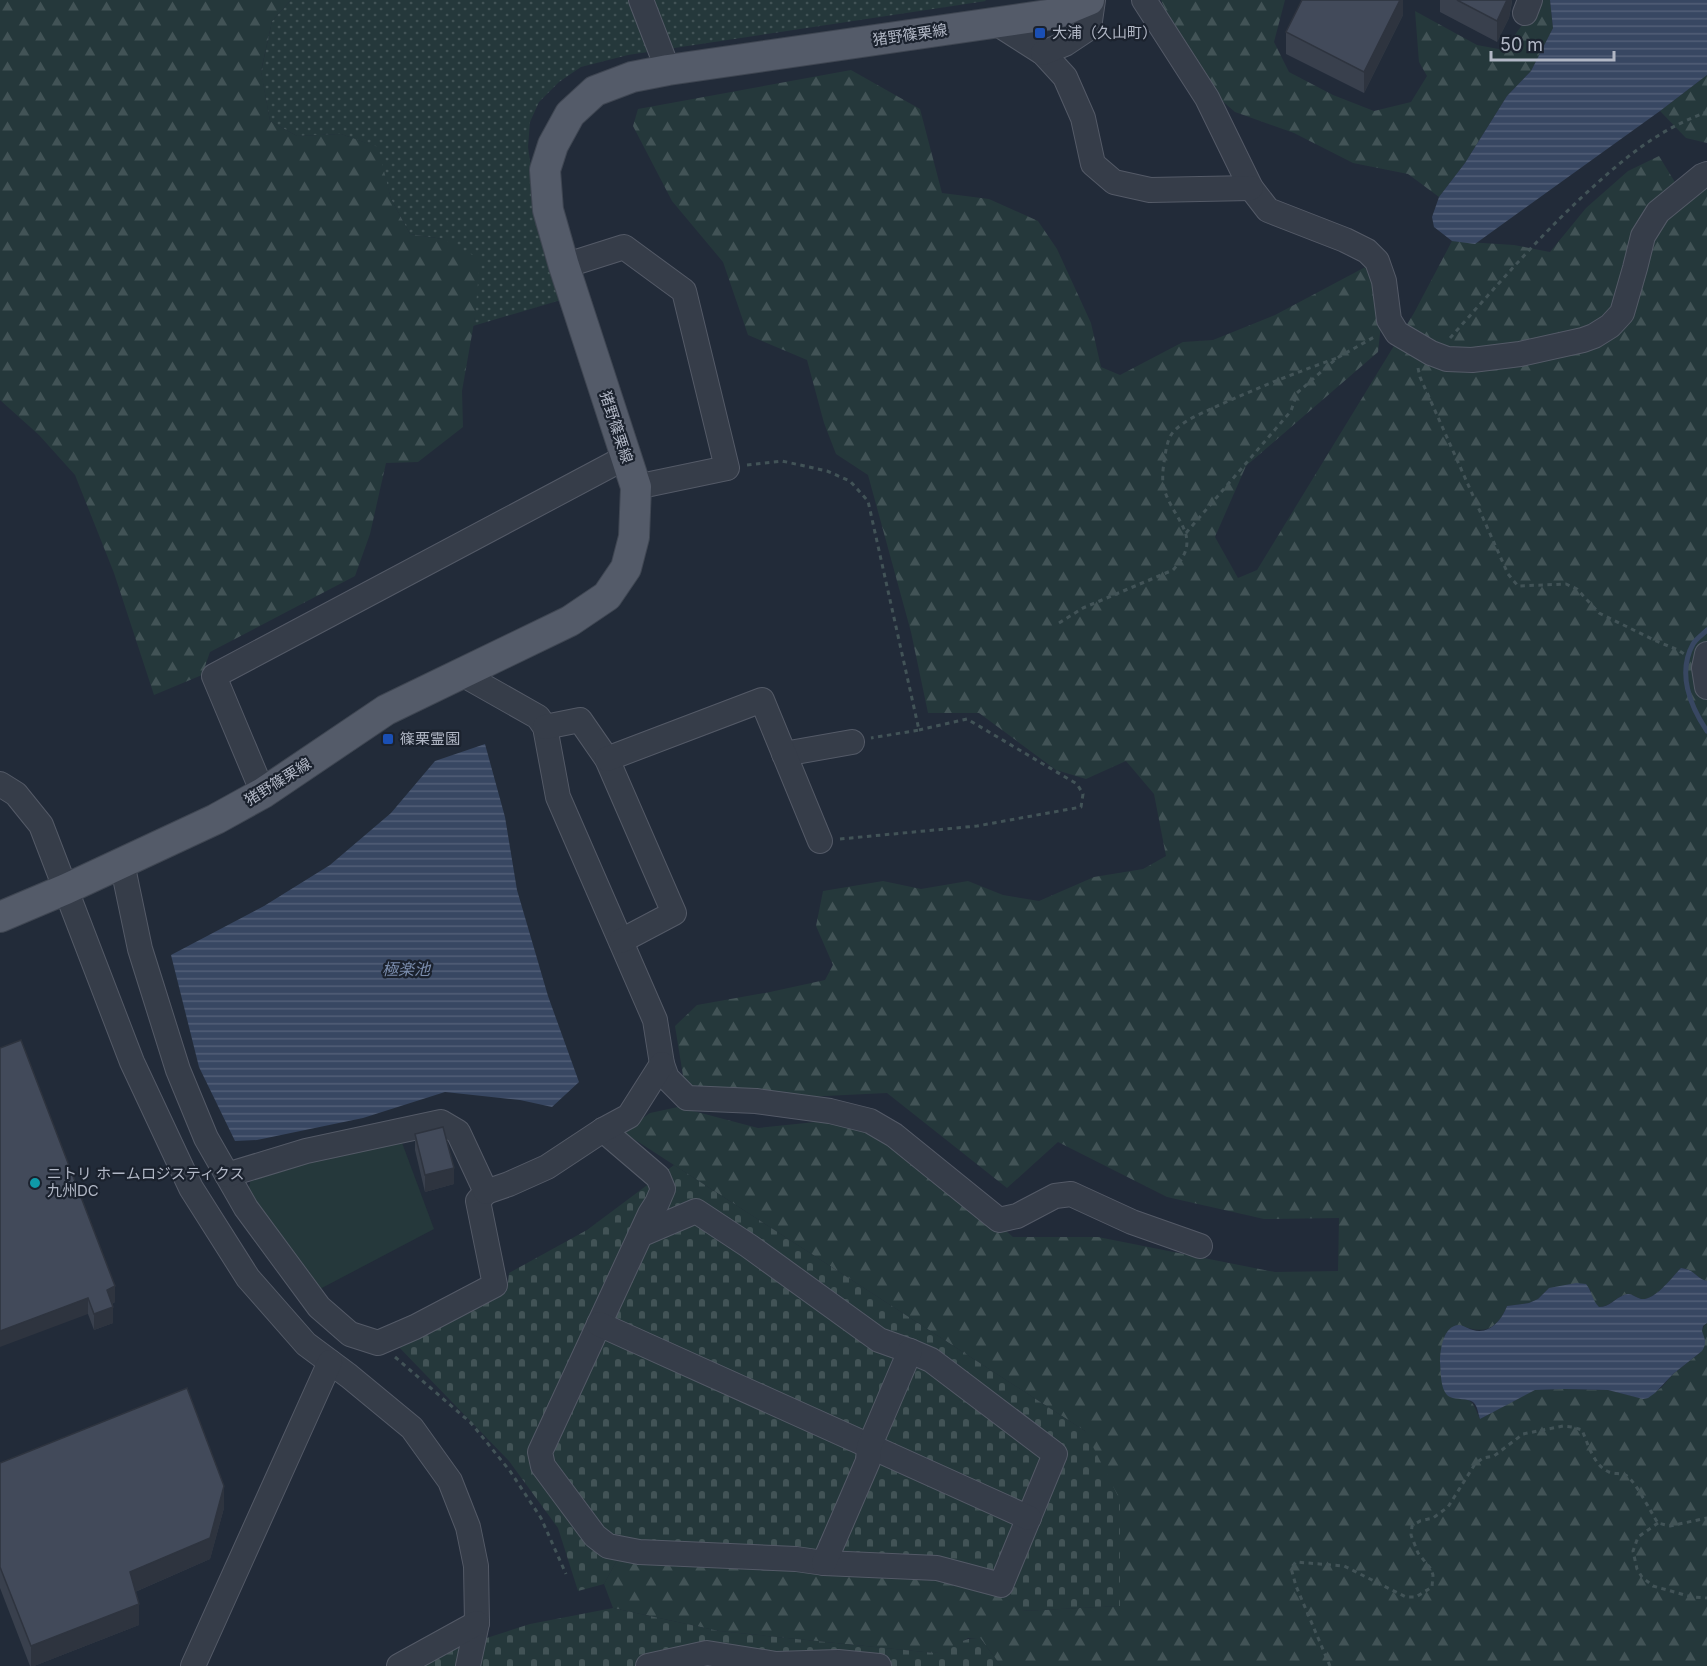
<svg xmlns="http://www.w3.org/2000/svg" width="1707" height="1666" viewBox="0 0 1707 1666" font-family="Inter,'Noto Sans JP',sans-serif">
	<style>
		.grass { fill: url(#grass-dots) }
		.forest { fill: url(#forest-firs) }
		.cemetery { fill: url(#cemetery-stones) }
		.green { fill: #25383b }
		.water { fill: url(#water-rules) }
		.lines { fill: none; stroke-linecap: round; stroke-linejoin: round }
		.stream { stroke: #384762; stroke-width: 5 }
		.minor-casing { stroke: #545a67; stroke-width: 26 }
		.major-casing { stroke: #3f4652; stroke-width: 32 }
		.path { stroke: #425357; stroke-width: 3; stroke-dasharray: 4.5 4.5; stroke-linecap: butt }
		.minor { stroke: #363d49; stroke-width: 24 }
		.major { stroke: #545b69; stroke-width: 30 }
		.wall { fill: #39404d }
		.shaded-wall { fill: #2e343f }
		.building { fill: #424a5a; stroke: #2e343f; stroke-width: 1.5 }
		.transit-dot { fill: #1a4fb4; stroke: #1b222e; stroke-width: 2 }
		.culture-dot { fill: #0f9aa8; stroke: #1b222e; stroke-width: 2 }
		.labels { text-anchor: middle; stroke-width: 4.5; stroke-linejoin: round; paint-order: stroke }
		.poi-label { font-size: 15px; fill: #b1b7c5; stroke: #1b222e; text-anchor: start }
		.street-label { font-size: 15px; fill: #b1b7c5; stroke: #1b222e }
		.water-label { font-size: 16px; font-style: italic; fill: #7a8cac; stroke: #1b222e }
	</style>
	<defs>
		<pattern id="grass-dots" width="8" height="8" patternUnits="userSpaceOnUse" patternTransform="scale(1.5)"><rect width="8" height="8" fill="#25383b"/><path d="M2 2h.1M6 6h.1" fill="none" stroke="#425356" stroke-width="1.8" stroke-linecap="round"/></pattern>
		<pattern id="forest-firs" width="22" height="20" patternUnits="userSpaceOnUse" patternTransform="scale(1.5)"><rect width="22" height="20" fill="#25383b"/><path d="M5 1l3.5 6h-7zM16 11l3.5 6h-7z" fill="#425356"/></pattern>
		<pattern id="cemetery-stones" width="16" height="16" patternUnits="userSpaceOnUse" patternTransform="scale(1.5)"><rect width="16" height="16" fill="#25383b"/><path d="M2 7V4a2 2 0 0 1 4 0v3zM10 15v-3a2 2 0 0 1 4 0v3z" fill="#425356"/></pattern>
		<pattern id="water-rules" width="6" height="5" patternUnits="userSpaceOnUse" patternTransform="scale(1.5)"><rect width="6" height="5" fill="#384762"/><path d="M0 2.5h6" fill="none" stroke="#525f77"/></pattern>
	</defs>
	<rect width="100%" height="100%" fill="#222b39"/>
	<path class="grass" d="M291,0H985L986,1L628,55L581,67L559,82L539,102L530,122L528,147L540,230L545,258L561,300L473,326L475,317L443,239L410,234L391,199L377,147L341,134L297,136L270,121L261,72L272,21Z"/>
	<g class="forest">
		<path d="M0,0H291L272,21L261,71L270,121L297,136L341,134L378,147L391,199L410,234L443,239L480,259L475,317L462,391L463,427L418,462L386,463L370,534L355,576L210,652L202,675L154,695L114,573L75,475L39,435L0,400Z"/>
		<path d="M1161,0H1285L1274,42L1289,72L1333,95L1374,111L1411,102L1427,76L1419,62L1415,11L1477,45L1504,50L1540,0H1550L1553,28L1531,71L1507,96L1465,163L1439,197L1408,174L1353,163L1294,133L1235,112L1207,88L1178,40Z"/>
		<path d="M851,70L920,109L942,193L989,199L1038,221L1057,249L1091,323L1101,367L1120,375L1183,342L1213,340L1275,315L1371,264L1383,306L1378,352L1246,466L1215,537L1238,578L1257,570L1414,313L1452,241L1514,245L1550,252L1586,208L1628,171L1659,156L1684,197L1707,189V1281C1695,1278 1696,1270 1681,1268C1672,1277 1655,1301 1641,1299C1634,1297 1631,1292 1624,1295C1614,1299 1609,1307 1599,1307L1592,1300L1590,1289L1549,1288L1538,1299L1529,1303L1507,1306C1496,1332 1483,1334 1459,1325L1446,1333L1440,1359L1450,1397C1474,1400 1471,1399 1480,1419L1534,1390L1564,1389L1608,1390L1644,1399L1661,1388L1673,1374L1702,1351C1702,1341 1699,1329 1707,1323V1666H1001L980,1638H968L947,1651L934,1653L719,1631L613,1608L604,1584L617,1560L942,1581L999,1593L1022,1611L1120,1606L1085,1431L623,1132L650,1113L678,1107L758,1128L874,1116L1013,1237H1098L1275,1272L1338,1271L1339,1218L1264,1219L1167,1197L1058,1142L1007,1188L887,1093L700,1102L686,1094L675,1026L697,1005L770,992L825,980L833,965L816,926L823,891L883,881L921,889L968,881L1003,895L1039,901L1094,877L1143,869L1166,856L1154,794L1126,761L1086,779L1056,770L979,713H928L911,632L868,475L836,454L824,423L807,360L748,335L723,262L672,201L633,126L638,109Z"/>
		<path d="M1707,75V143L1686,138L1660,111Z"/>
	</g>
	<g class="cemetery">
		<path d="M674,1165L1085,1431L1120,1500V1606L1021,1611L999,1593L942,1581L617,1560L604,1584L578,1591L558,1528L509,1461L394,1342L508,1282L509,1273L587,1230Z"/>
		<path d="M613,1608L719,1631L934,1653C954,1649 960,1637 980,1638L1001,1666H417L443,1652L530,1624Z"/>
	</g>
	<path class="green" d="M401,1140L434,1229L320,1289L248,1192L251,1178L326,1156Z"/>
	<g class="water">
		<path d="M1550,0H1707V75L1660,111L1475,244L1452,241L1434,227L1432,217L1439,197L1465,163L1507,96L1531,71L1553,28Z"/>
		<path d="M485,744L505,817L517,890L548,996L579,1082L552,1107L520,1100L445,1092L363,1118L257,1140L235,1141L199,1067L171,955L264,906L330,865L391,813L435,761Z"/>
		<path d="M1681,1268C1696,1270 1695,1278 1707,1281V1323L1703,1326L1702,1331C1705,1339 1707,1343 1702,1351L1673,1374L1655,1393L1648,1398L1643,1399L1608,1390L1564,1389L1535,1390L1480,1419C1478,1414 1478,1406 1473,1402C1467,1398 1457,1400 1450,1397C1440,1392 1441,1372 1440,1362C1440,1351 1443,1324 1460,1325C1464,1326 1469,1329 1473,1330C1489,1335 1502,1320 1507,1306L1529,1303L1538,1299L1549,1288L1576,1283L1586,1284C1592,1291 1592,1300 1599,1307C1610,1307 1614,1299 1624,1295C1631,1292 1634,1297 1641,1299C1655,1301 1672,1277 1681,1268Z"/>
	</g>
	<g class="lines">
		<path class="stream" d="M1707,630C1702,635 1696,639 1693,644C1677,673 1690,706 1707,731"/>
		<g class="minor-casing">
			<g id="minor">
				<path d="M641,0L668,70"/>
				<path d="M1144,0L1207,98L1251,188L1268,210L1345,240L1367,251L1377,261L1384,281L1389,320L1397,333L1431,353L1447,359L1472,360L1520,354L1583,340L1594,336L1610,326L1622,313L1635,268L1643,236L1658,212L1702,176L1707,174"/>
				<path d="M1525,13L1530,0"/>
				<path d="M996,23L1043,53L1065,77L1083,118L1093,164L1114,182L1150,190L1251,188"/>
				<path d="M1043,53L1065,44L1089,28L1093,0"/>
				<path d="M564,266L624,247L684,291L727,468L636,487"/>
				<path d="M1707,654L1704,668L1707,687"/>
				<path d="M462,674L538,717L545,727L558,797L655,1020L662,1064L667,1078L687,1098L756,1101L830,1111L870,1121L894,1135L999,1220L1017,1216L1055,1196L1071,1194L1132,1222L1200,1246"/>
				<path d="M545,727L580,720L607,759L674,913L621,941"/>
				<path d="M784,754L852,742"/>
				<path d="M607,759L762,700L820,841"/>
				<path d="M0,784L16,794L41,825L132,1062L191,1188L248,1278L306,1344L349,1376L412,1428L450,1481L468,1527L476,1566L477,1623L468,1666"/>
				<path d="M263,793L214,676L626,457"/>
				<path d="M122,863L140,949L178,1070L206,1138L246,1208L319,1307L350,1334L378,1343L415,1327L495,1285L478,1201L486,1192"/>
				<path d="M603,1130L658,1177L663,1189L657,1203L650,1214L540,1452L543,1466L595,1536L608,1546L639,1552L796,1559L824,1563L937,1568L1001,1585L1055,1454L931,1360L910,1351L879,1340L749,1246L696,1211L640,1235"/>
				<path d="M227,1175L306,1151L441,1122L458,1132L486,1192L509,1184L547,1167L603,1130L629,1116L662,1064"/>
				<path d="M599,1324L1029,1518"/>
				<path d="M824,1563L868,1461L869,1447L910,1351"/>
				<path d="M193,1666L330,1362"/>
				<path d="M399,1666L477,1623"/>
				<path d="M648,1666L707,1653L776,1664L838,1662L879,1666"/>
			</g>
		</g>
		<g class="major-casing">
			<path id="major" d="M0,917L66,889L216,819L263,793L386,710L570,621L607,596L626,568L634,537L636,487L564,266L548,210L545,170L553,145L570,114L595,91L632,77L668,70L1055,14L1089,0"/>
		</g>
		<g class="path">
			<path d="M1450,338C1493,290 1535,241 1582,197C1622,160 1655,131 1707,112"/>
			<path d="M1418,368L1420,377L1508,574L1518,586L1566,584L1577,589L1599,613L1654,640L1678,650L1687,656"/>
			<path d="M747,465L782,461L827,471L850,481L868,501L919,730L871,738"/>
			<path d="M1186,533L1291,411L1297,393L1337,358L1376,336"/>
			<path d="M1059,623L1083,608L1173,570C1203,538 1177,524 1165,492C1161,481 1163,468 1165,456C1166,449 1168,437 1174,431C1185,420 1200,414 1213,408C1254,389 1295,373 1337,358"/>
			<path d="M840,839L977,826L1081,807L1083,794L1077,784L967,719L919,730"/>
			<path d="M395,1357L471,1423L510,1471L541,1518L566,1574"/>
			<path d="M1658,1523L1638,1537L1633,1551L1637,1569L1642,1577L1653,1586L1692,1597L1707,1598"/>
			<path d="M1330,1666L1296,1586L1291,1568L1296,1562L1344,1566L1406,1597H1416L1432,1587L1433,1575L1431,1569L1418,1553L1411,1535L1412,1526L1420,1521L1433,1518L1448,1507L1475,1464L1483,1458L1494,1456L1523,1434L1563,1426L1572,1427L1582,1430C1588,1444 1594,1466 1609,1472C1615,1474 1623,1473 1627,1476C1636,1482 1651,1513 1658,1523L1670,1526L1707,1518"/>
		</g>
		<use href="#minor" class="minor"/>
		<use href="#major" class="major"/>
	</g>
	<g class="wall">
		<path d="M1403,0V15L1364,93L1286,54V32Z"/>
		<path d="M1440,0H1512V2L1509,18L1497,42L1440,12Z"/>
		<path d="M0,1048L115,1302L112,1304L113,1323L94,1330L88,1314Z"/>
		<path d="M415,1134L454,1184L425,1192L415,1150Z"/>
		<path d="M0,1463L224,1508L210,1559L135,1592L139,1625L34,1666H30L0,1588Z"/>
	</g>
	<g class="shaded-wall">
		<path d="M1400,0H1403V15L1364,93V72Z"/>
		<path d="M1507,0H1512L1509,18L1497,42V21Z"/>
		<path d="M454,1168V1184L425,1192V1175Z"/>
		<path d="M115,1286V1302L107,1306V1290Z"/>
		<path d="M88,1298V1314L0,1347V1331Z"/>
		<path d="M113,1307V1323L94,1330V1314Z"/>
		<path d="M224,1486V1508L210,1559L130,1594V1572Z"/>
		<path d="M139,1604V1625L34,1666H31V1646Z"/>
	</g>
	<g class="building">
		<path d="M1302,0H1400L1364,72L1286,32Z"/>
		<path d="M1457,0H1507L1497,21Z"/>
		<path d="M21,1040L115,1286L107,1290L113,1307L94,1314L88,1298L0,1331V1048Z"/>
		<path d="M443,1127L454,1168L425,1175L415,1134Z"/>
		<path d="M187,1388L224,1486L210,1538L130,1572L139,1604L31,1646L0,1567V1463Z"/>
	</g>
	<g class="transit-dot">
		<rect x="1034" y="27" width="12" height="12" rx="3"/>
		<rect x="382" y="733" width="12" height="12" rx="3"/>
	</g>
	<circle class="culture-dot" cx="35" cy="1183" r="6"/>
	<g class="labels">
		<g class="poi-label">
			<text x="1052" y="38">大浦（久山町）</text>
			<text x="400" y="744">篠栗霊園</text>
			<text x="47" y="1179">ニトリ ホームロジスティクス<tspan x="47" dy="17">九州DC</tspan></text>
		</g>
		<g class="street-label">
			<text transform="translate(910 35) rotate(-8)" y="5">猪野篠栗線</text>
			<text transform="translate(616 427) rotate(72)" y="5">猪野篠栗線</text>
			<text transform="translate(278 782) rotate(-32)" y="5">猪野篠栗線</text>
		</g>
		<g class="water-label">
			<text x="406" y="975">極楽池</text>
		</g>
	</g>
	<path d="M1491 51v9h123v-9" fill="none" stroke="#b1b7c5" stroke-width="3"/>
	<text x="1500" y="51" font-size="18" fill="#b1b7c5" stroke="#1b222e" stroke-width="4.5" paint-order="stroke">50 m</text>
</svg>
